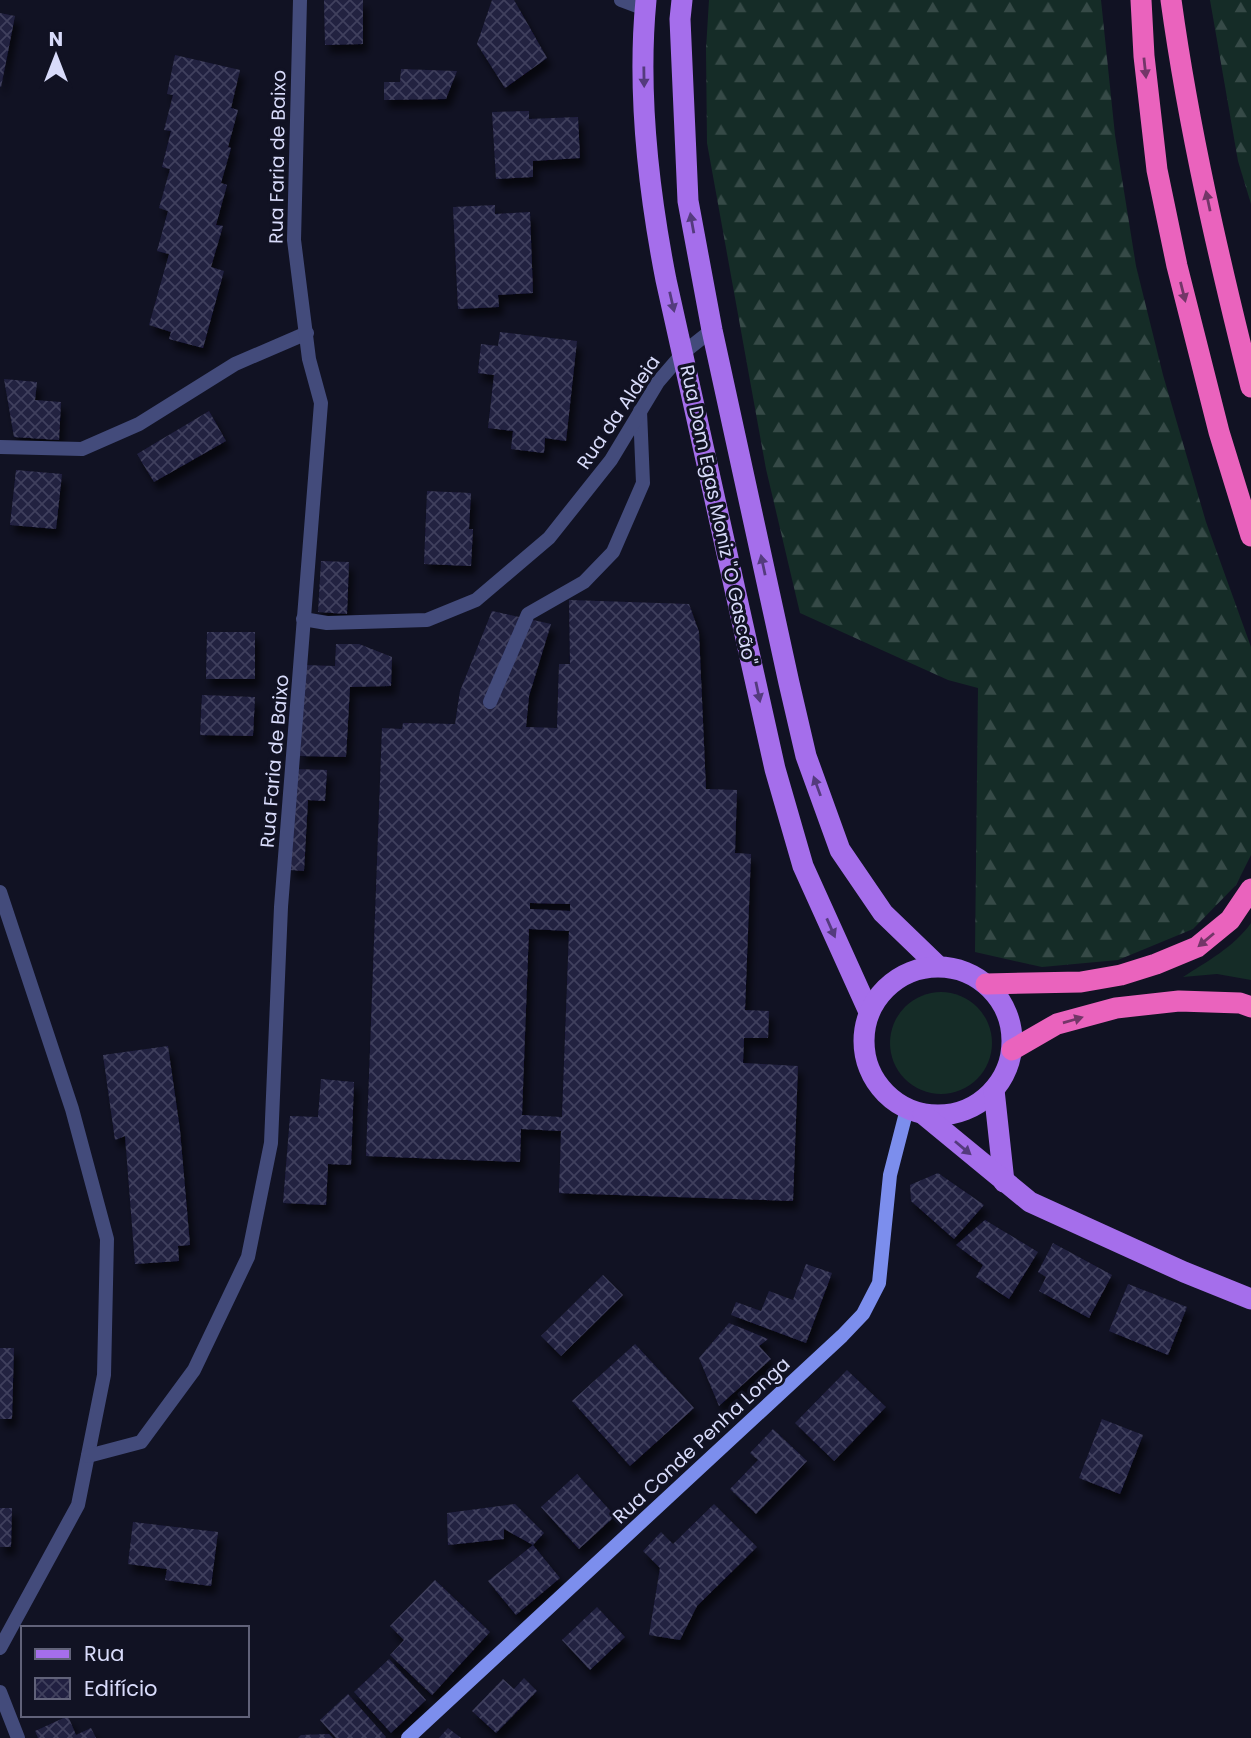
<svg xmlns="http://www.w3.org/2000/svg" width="1251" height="1738" viewBox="0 0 1251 1738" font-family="Poppins,sans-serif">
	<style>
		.green { fill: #152c27 }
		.forest { fill: url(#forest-firs) }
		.building { fill: url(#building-cross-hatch); fill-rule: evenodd; filter: url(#shadow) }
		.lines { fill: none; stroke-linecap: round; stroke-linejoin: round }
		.lane { stroke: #434b7b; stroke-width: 14 }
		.street { stroke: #434b7b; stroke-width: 14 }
		.secondary { stroke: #7c8eed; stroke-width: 14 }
		.primary { stroke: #a56eeb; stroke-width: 21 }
		.highway { stroke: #ea63bd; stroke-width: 21 }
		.oneway { fill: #733668 }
		.oneway2 { fill: #543b7d }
		.labels { text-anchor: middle; stroke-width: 6; stroke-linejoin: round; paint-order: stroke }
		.street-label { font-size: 19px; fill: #d8dbfa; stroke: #111223 }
	</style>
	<defs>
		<pattern id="forest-firs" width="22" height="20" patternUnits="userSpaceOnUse" patternTransform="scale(1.75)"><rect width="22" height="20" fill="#152c27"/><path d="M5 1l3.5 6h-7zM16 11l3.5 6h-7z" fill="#364a47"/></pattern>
		<pattern id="building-cross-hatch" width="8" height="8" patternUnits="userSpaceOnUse" patternTransform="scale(1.75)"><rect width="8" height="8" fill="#212041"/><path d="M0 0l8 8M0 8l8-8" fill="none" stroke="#40405d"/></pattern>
		<filter id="shadow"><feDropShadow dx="4.5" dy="8" stdDeviation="3.5" flood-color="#0009"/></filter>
	</defs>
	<rect width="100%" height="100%" fill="#111223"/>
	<g class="green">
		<path d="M1251,923V980L1217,974L1183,977C1206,962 1234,947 1251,923Z"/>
		<circle cx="941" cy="1043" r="51"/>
	</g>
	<g class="forest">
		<path d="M709,0H1101L1115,135L1136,266L1163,375L1206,522L1251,647V855L1236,885L1193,929L1118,960L1042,967L975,952L978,688L948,680L800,613L766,469L707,143L706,49Z"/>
		<path d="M1210,0H1251V204L1238,161Z"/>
	</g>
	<g class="building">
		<path d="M324,0H363V44L325,45Z"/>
		<path d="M492,0H514L547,58L505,88L477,44Z"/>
		<path d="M0,13L15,16L1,87H0Z"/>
		<path d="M175,55L240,70L231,108L238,110L228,147L231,148L221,183L227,185L216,225L223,226L211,267L224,271L203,348L169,339L171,332L149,325L169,254L157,251L168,211L159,208L170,169L162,167L171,131L164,130L173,95L167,94Z"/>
		<path d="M401,69L457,71L446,99L384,100V82H400Z"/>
		<path d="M529,111V119L578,117L580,158L533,161V177L496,179L492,112Z"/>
		<path d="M495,205V214L530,212L533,293L498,295L499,307L458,309L453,207Z"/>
		<path d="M500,332L577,341L566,441L545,438L544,453L511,449L513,431L488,428L494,375L478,373L481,344L498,346Z"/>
		<path d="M4,379L37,382L35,400L61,402L59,440L14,437Z"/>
		<path d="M209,411L226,441L154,482L137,454Z"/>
		<path d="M16,470L62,474L56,529L10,525Z"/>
		<path d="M427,491L471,493L469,529H473L471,566L424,564Z"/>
		<path d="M321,561L349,562L347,614L318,612Z"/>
		<path d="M569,600L689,604L699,632L706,789L737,790L735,853L751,854L745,1010L769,1011L768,1038H744L743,1063L798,1066L793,1201L559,1193L561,1131L521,1129L520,1162L366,1156L382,728L402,729L403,723L455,724L460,691L492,611L551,624L529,696L526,727L557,728L559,664H570ZM530,903L570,904V911L530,909ZM529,929L569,931L562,1117L522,1115Z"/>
		<path d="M207,632H255V679H206Z"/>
		<path d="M336,644H359L392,657L391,686L350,687L346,757L300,756L305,665L335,666Z"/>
		<path d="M202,695L255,697L253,736L200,735Z"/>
		<path d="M295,769L327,770L325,801L308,800L304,871L290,870Z"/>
		<path d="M168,1046L180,1130L190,1245L178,1246L179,1261L135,1264L125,1136L115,1140L103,1055Z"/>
		<path d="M321,1079L354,1082L351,1165L328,1164L326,1205L283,1203L290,1116L318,1117Z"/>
		<path d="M938,1173L984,1205L954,1239L911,1201L910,1185Z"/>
		<path d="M985,1220L1038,1252L1009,1299L976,1277L983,1265L956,1245Z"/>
		<path d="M1053,1243L1112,1275L1089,1318L1039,1291L1046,1277L1038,1272Z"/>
		<path d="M806,1264L832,1273L806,1343L731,1315L736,1302L761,1311L769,1291L793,1300Z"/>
		<path d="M603,1275L623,1295L561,1356L541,1336Z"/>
		<path d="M1128,1284L1187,1307L1168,1355L1109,1331Z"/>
		<path d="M729,1323L768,1339L759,1346L771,1359L719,1406L699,1358Z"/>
		<path d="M635,1344L694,1408L630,1466L572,1401Z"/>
		<path d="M0,1348H14L12,1419H0Z"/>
		<path d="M847,1370L886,1407L834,1461L795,1423Z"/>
		<path d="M1102,1419L1143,1435L1120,1494L1079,1478Z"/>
		<path d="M773,1429L807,1461L756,1514L730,1489L758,1460L750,1453Z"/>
		<path d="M577,1474L615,1516L579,1549L541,1507Z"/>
		<path d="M515,1504L544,1533L533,1545L560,1578L516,1615L488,1581L533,1545L504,1529V1539L448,1545L447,1513Z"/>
		<path d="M714,1504L757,1547L697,1606L680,1640L649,1635L660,1568L643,1551L661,1532L673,1544Z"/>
		<path d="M0,1508H12L11,1547H0Z"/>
		<path d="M133,1522L218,1532L211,1586L165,1580L167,1569L128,1564Z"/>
		<path d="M435,1580L490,1632L432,1695L390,1655L404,1640L390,1626Z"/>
		<path d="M597,1607L625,1637L590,1670L562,1640Z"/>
		<path d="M389,1659L426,1700L391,1733L354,1692Z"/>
		<path d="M524,1678L537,1691L496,1733L472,1711L503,1679L514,1689Z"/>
		<path d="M348,1694L386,1737L385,1738H336L320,1720Z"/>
		<path d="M68,1716L76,1735L91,1728L96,1738H38L35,1731Z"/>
		<path d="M448,1728L461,1738H439Z"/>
		<path d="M329,1734L333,1738H298L301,1735Z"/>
	</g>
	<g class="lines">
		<path class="lane" d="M490,702L528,614L584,582L613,552L643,483L640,411"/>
		<g class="street">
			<path d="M621,0L645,9"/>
			<path d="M0,447L82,449L139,424L235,364L307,333"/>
			<path d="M303,619L327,623L427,620L476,600L549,538L611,460L658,382L683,353L712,330"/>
			<path d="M0,892L72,1109L107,1239L104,1375L78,1505L0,1648"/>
			<path d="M88,1456L141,1442L194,1370L248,1257L271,1143L281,907L321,403L309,359L294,240L300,0"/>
			<path d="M0,1692L18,1738"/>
		</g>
		<path class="secondary" d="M408,1738L842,1336L863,1314L879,1283L890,1175L907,1109"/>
		<g class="primary">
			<path d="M646,0C637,93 648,188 666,280L775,769L803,866L869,1012"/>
			<path d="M682,0L680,19L688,201L712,330L789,683L806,756L840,850L883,913L938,966"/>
			<circle cx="938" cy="1041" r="74"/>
			<path d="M994,1090L1004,1182"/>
			<path d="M923,1114L1030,1202L1184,1272L1251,1299"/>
		</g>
		<g class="highway">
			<path d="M1141,0L1144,56L1157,170L1177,266L1219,432L1251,536"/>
			<path d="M1171,0C1189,131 1219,259 1251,387"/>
			<path d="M986,984L1081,982L1121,975L1156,964L1197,947L1230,920L1251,889"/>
			<path d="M1012,1050L1057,1024L1116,1008L1179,1001L1240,1003L1251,1007"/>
		</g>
	</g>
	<defs><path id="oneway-solid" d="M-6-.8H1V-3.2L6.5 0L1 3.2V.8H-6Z" transform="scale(1.75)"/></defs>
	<g class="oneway">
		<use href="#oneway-solid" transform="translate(1145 68) rotate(84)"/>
		<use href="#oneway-solid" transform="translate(1208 201) rotate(-102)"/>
		<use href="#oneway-solid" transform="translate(1183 292) rotate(76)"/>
		<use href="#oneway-solid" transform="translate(1206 940) rotate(140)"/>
		<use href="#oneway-solid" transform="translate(1073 1020) rotate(-16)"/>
	</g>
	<g class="oneway2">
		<use href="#oneway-solid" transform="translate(644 77) rotate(89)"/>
		<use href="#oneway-solid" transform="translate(692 223) rotate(-100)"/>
		<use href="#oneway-solid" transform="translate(672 302) rotate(77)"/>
		<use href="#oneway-solid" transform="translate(763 565) rotate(-102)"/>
		<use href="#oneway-solid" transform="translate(758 692) rotate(78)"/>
		<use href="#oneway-solid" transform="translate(817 786) rotate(-110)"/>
		<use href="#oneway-solid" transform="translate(831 928) rotate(66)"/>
		<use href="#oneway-solid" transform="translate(963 1148) rotate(40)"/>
	</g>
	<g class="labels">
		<g class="street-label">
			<text transform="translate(277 157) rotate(-89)" y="7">Rua Faria de Baixo</text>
			<text transform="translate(618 412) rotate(-56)" y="7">Rua da Aldeia</text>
			<text transform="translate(719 515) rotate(78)" y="7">Rua Dom Egas Moniz "O Gascão"</text>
			<text transform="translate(274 761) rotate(-85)" y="7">Rua Faria de Baixo</text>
			<text transform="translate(701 1440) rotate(-43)" y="7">Rua Conde Penha Longa</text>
		</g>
	</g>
	<rect x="21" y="1626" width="228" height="91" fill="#111223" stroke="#616279" stroke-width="2"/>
	<rect x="35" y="1649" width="35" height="10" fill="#a56eeb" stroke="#616279" stroke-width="2"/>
	<text x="84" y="1661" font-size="21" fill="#d8dbfa">Rua</text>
	<rect x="35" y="1678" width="35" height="21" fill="url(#building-cross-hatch)" stroke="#616279" stroke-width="2"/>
	<text x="84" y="1696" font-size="21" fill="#d8dbfa">Edifício</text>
	<g transform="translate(56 56)" stroke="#111223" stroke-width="5" paint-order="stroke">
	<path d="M0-5L12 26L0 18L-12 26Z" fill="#d8dbfa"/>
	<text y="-10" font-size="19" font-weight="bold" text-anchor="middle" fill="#d8dbfa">N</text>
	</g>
</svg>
